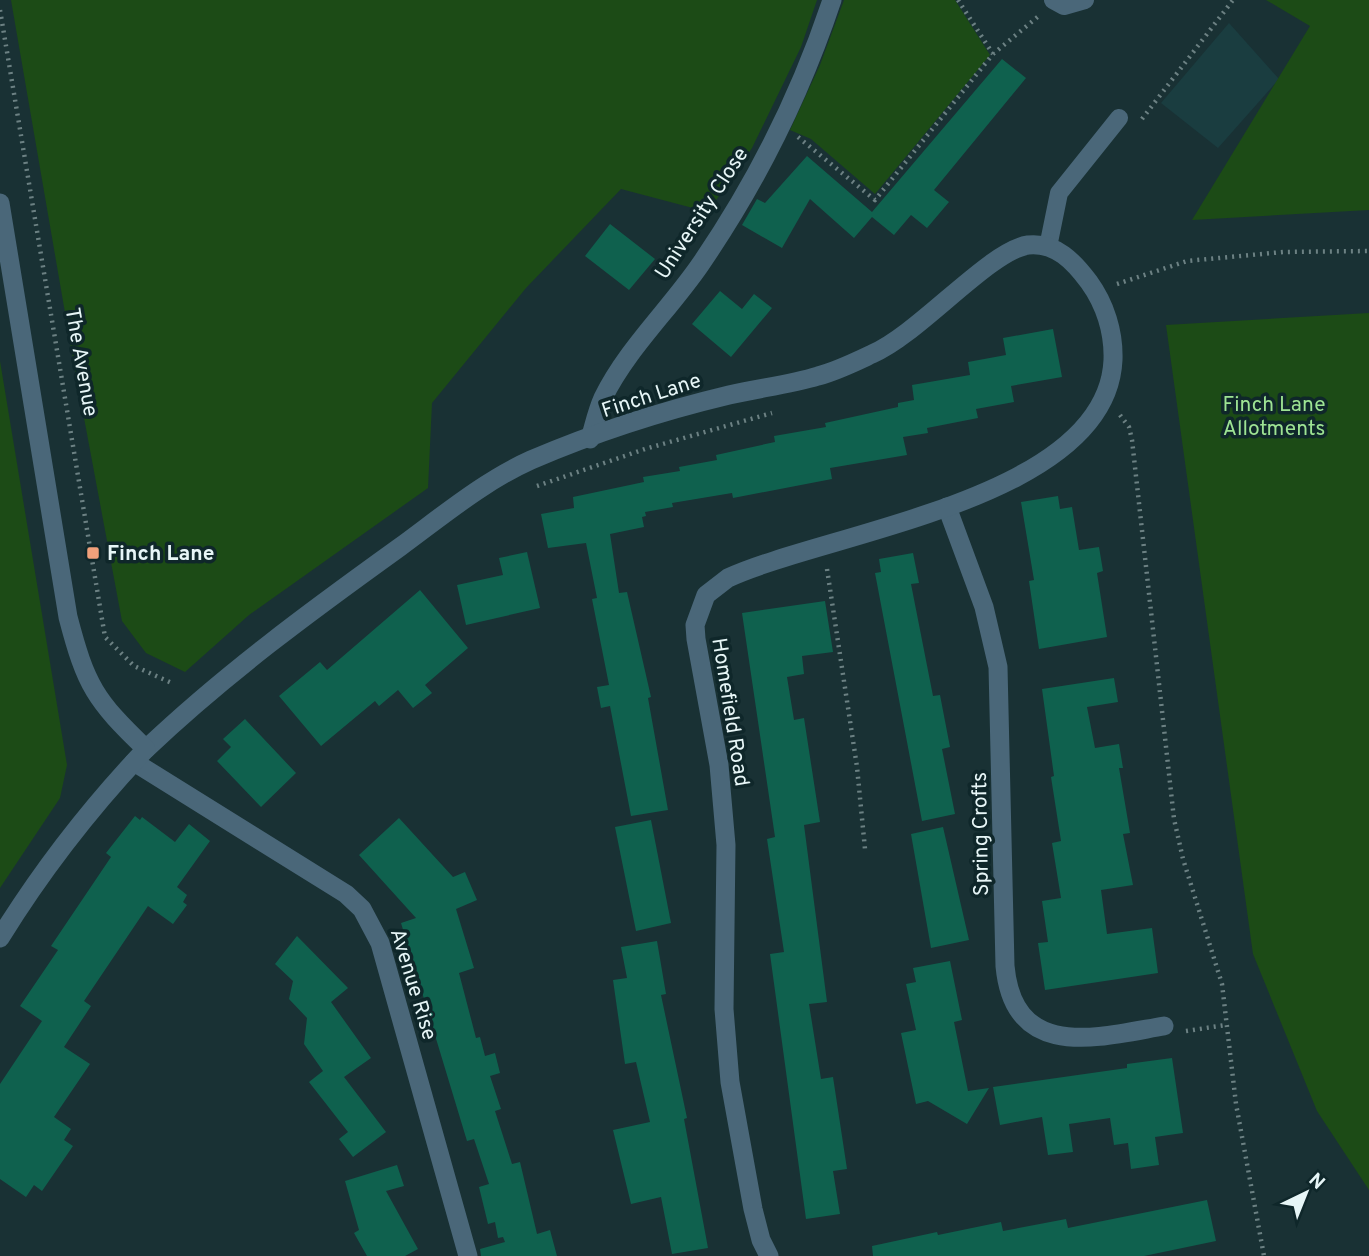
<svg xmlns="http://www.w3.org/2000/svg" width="1369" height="1256" viewBox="0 0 1369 1256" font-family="Overpass,sans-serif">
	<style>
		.built { fill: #1a3d40 }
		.green { fill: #1c4b16 }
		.building { fill: #0f614e }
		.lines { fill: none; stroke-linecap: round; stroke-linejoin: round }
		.path { stroke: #6c8183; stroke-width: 4.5; stroke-dasharray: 2 5; stroke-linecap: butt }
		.service { stroke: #4a6779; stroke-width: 18 }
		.minor { stroke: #4a6779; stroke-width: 19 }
		.tertiary { stroke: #4a6779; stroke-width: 19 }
		.poi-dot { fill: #f1a17b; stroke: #0f272a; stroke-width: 2.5 }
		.labels { text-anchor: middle; stroke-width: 7; stroke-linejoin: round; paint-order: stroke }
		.street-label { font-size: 21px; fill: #e7f6f7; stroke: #0f272a }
		.park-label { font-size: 21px; fill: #9de393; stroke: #0f272a }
		.poi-label { font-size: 21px; font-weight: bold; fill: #e7f6f7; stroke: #0f272a; text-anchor: start }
	</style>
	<rect width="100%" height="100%" fill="#193134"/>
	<path class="built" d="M1229,23L1279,79L1218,148L1161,103Z"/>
	<g class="green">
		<path d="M11,0H817L801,47L752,148L708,212L621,189L526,288L432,403L428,488L249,615L185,672L146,653L122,621L73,359Z"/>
		<path d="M844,0H955L990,55L875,194L811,139L790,130L820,65Z"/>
		<path d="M1266,0H1369V210L1192,220L1310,26Z"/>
		<path d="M1369,313V1190L1317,1111L1253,954L1166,325Z"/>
		<path d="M0,361L67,765L60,798L0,888Z"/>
	</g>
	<g class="building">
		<path d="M1002,59L1026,78L934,190L949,202L927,228L911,215L894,235L872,217L854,238L810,199L782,248L742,225L757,199L765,203L807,156L872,212Z"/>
		<path d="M610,224L655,259L629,290L585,256Z"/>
		<path d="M720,291L742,309L754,294L772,308L731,357L692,324Z"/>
		<path d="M1053,329L1062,377L1011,386L1014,402L976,409L978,418L927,428L928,433L903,437L907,455L830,468L832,479L733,498L732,493L672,503L673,507L645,512L646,516L642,517L644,527L610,534L619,593L627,592L651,697L648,698L668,810L631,816L610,706L601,708L597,687L609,685L592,599L597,598L586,543L548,548L541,514L574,508L573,497L644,482L643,477L680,471L679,467L717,460L716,455L775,442L774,436L826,427L825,423L898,407V403L914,400L912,385L970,375L968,362L1006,355L1003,338Z"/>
		<path d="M1058,496L1060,509L1072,507L1079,550L1099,547L1103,571L1097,573L1107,637L1039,649L1029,581L1034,580L1021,502Z"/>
		<path d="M527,552L540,608L466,625L457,585L503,575L499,558Z"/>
		<path d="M913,553L919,583L911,584L933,696L940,695L950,747L942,749L955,814L922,821L875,573L881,572L879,559Z"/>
		<path d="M420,590L468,648L425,685L432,693L413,708L398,690L379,706L375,701L321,746L279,696L320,662L327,670Z"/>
		<path d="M825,601L833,652L802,656L804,674L787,677L794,720L804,718L820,822L804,825L827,1002L809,1004L821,1079L833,1077L847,1169L833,1171L840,1214L806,1219L770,954L784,952L767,839L775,837L742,613Z"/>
		<path d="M1114,678L1118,702L1087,707L1095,748L1119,744L1123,768H1119L1130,833L1123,834L1133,885L1101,890L1107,934L1152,928L1158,973L1045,990L1038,943L1048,942L1042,901L1061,898L1052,843L1061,841L1051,777L1054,776L1042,689Z"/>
		<path d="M245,719L296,773L261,807L217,761L231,747L223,739Z"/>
		<path d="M135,816L140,820L142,817L175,842L189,824L210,841L177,887L187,895L183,902L187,905L173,924L148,906L84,1001L91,1006L64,1047L90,1064L54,1117L71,1129L64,1140L73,1146L42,1191L34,1185L26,1197L0,1179V1084L42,1021L20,1006L58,950L51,946L111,857L106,853Z"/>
		<path d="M399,818L453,877L465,872L477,900L456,909L474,968L459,973L476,1038L480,1037L485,1056L495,1053L500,1073L490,1076L501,1109L495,1111L512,1164L520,1162L537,1234L550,1230L557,1256H481L480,1249L505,1242L503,1237L498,1238L495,1222L488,1224L479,1187L489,1184L474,1139L467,1141L401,923L416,918L359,855Z"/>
		<path d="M651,820L671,923L636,931L615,827Z"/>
		<path d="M943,827L969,940L931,948L911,834Z"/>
		<path d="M297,936L348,988L331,1002L371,1058L344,1077L386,1132L353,1157L339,1139L348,1132L309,1082L323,1071L304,1044L307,1018L289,999L293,981L275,964Z"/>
		<path d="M657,941L666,994L661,995L687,1118L684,1119L708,1248L672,1254L661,1197L631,1204L613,1130L650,1122L636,1062L625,1064L613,980L627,978L621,947Z"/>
		<path d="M950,961L962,1020L954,1022L968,1091L989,1088L967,1124L928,1101L916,1104L901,1033L916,1030L906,984L916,982L913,968Z"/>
		<path d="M1172,1058L1183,1133L1155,1137L1159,1165L1131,1169L1128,1143L1114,1145L1110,1118L1069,1124L1073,1152L1048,1155L1042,1117L1000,1125L993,1087L1127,1068V1064Z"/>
		<path d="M397,1165L404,1186L386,1191L418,1249L405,1256H367L354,1233L359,1230L345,1181Z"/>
		<path d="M1207,1200L1216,1241L1144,1256H873L872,1246L937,1232L938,1235L1001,1222L1003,1231L1066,1219L1068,1228Z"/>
	</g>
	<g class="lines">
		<g class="path">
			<path d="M958,0L993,54"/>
			<path d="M0,10L105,637L134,666L174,684"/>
			<path d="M1142,119L1233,0"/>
			<path d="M798,137L875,200L993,54L1040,15"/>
			<path d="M1117,284L1187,261L1283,252L1369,251"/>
			<path d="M1120,415L1129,427L1132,440L1174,819L1183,859L1222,984L1236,1104L1264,1256"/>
			<path d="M537,486L645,449L772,413"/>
			<path d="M827,569L857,767L865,849"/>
			<path d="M1186,1031L1226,1025"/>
		</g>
		<g class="service">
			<path d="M1053,0L1064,6L1085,0"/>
			<path d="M1048,247L1059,193L1119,118"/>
		</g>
		<g class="minor">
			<path d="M590,439C594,426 597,411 603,398C627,349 669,310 700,265C755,185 801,93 832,0"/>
			<path d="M947,507L984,607L998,667L1005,966C1014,1062 1099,1037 1164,1026"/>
			<path d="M146,749C225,674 311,611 400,547C441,517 484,481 531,460C594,433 662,411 729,395C758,388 789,385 818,376C837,371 855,362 872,354C919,334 989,251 1028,245C1056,242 1074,262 1089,282C1105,304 1114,332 1113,360C1107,499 828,532 728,578L706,595L695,625L696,639L719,765L726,845L724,1009L730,1082L753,1209L761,1240L769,1256"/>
			<path d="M134,762L346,894L362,909L380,943L468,1256"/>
		</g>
		<path class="tertiary" d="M0,203L68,617C86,686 95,700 146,749C91,807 42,870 0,938"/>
	</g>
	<rect class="poi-dot" x="86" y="546" width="14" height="14" rx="3.5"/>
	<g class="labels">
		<g class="street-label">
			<text transform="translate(701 213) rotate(-57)" y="7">University Close</text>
			<text transform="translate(82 362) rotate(80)" y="7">The Avenue</text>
			<text transform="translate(651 395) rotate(-18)" y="7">Finch Lane</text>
			<text transform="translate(731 712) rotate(81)" y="7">Homefield Road</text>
			<text transform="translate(980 834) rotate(-91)" y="7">Spring Crofts</text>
			<text transform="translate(414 984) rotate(73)" y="7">Avenue Rise</text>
		</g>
		<g class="park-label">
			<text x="1274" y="411">Finch Lane<tspan x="1274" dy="24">Allotments</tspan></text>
		</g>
		<g class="poi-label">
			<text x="107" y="560">Finch Lane</text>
		</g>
	</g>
	<g transform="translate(1306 1193) rotate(43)" stroke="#0f272a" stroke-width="5" paint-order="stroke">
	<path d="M0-5L12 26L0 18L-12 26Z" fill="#e7f6f7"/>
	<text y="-10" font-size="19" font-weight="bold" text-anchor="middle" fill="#e7f6f7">N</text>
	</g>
</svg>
